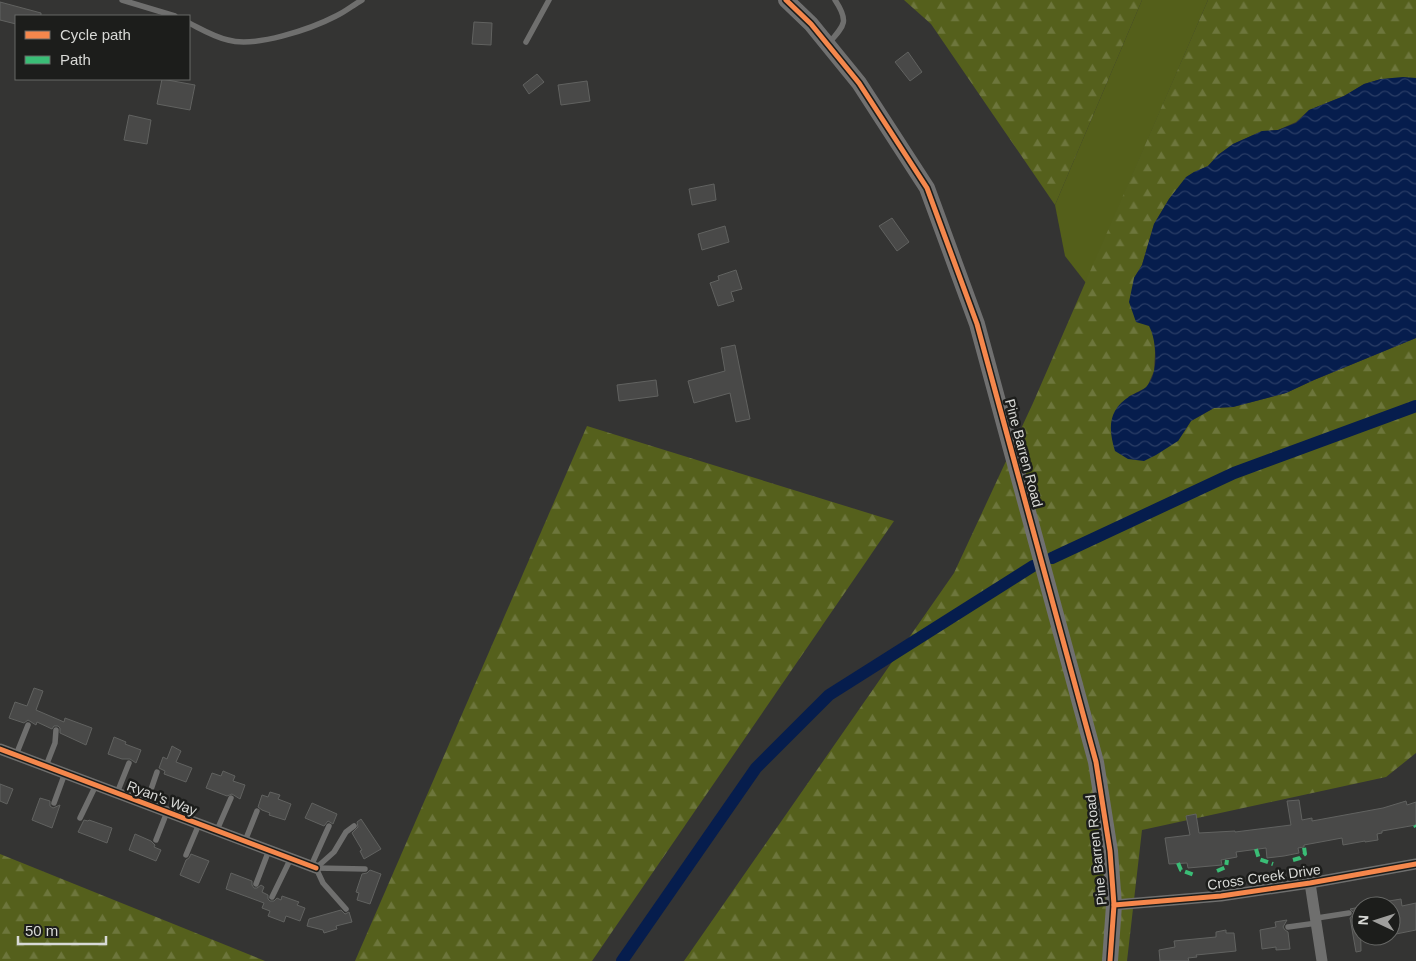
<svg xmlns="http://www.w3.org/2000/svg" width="1416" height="961" viewBox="0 0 1416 961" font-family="Arial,sans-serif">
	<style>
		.green { fill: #545f1a }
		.forest { fill: url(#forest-firs) }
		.water { fill: url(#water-waves) }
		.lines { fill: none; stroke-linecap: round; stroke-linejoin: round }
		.canal { stroke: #061d4d; stroke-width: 12 }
		.building { fill: #494948; stroke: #616260 }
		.lane { stroke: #6f6f6e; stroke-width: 5.5 }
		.street { stroke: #6f6f6e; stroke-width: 11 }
		.secondary { stroke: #707070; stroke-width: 16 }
		.quiet { stroke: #3abd76; stroke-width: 4; stroke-dasharray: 8 4; stroke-linecap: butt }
		.cycleway-casing { stroke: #1c1d1b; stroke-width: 8 }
		.cycleway { stroke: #f5874c; stroke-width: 5 }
		.labels { text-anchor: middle; stroke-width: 5; stroke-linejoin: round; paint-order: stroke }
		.street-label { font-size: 14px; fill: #d8d9d6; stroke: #1c1d1b }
	</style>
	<defs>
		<pattern id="forest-firs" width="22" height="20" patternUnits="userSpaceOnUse" patternTransform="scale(1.25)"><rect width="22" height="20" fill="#55601c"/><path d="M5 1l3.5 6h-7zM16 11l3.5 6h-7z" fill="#6d763c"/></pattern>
		<pattern id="water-waves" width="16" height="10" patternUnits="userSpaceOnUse" patternTransform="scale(1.25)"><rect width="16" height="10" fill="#061d4d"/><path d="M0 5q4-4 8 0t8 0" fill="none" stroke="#2a3d66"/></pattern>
	</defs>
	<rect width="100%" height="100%" fill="#343433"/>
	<path class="green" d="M1142,0H1208L1086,283L1065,256L1055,205Z"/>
	<g class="forest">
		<path d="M904,0H1142L1055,205L931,24Z"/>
		<path d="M1208,0H1416V78L1381,79L1364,84L1344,96L1309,110L1296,122L1278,130L1262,131L1233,144L1218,155L1208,166L1194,172L1187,177L1169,199L1154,224L1142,265L1134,278L1154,336L1155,353L1154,371L1147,387L1128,397L1178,441L1191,421L1214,408L1233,407L1286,393L1314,380L1416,338V753L1386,777L1142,830L1127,961H684L954,573L1033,403Z"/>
		<path d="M587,426L894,521L592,961H355Z"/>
		<path d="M0,854L265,961H0Z"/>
	</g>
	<path class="water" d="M1403,77L1416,78V338L1314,380L1286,393L1233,407L1214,408L1191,421L1178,441L1156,455L1144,461L1128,459L1115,451C1108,428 1108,410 1130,396C1135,393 1143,391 1147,386C1159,373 1157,341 1149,326L1136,322L1129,302L1134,278L1142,265L1154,224L1169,199L1186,177L1194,172L1208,166L1218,155L1233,144L1262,131L1278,130L1296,123L1309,110L1344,96L1364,84L1381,79Z"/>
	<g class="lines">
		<g class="canal">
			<path d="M1052,558L1234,473L1416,406"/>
			<path d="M622,961L756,768L829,695L1033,566"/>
		</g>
	</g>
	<g class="building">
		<path d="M0,2L41,13V16H16V24L0,20Z"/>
		<path d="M474,22L492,23L491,45L472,44Z"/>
		<path d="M908,52L922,72L910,81L895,62Z"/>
		<path d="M537,74L544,82L529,94L523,85Z"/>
		<path d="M162,79L195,85L190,110L157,104Z"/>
		<path d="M587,81L590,101L561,105L558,85Z"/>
		<path d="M129,115L151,120L147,144L124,140Z"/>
		<path d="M714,184L716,200L692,205L689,189Z"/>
		<path d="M892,218L909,242L897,251L879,226Z"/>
		<path d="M725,226L729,242L702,250L698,234Z"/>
		<path d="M736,270L742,289L731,292L734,301L718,306L710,283L719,280L718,276Z"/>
		<path d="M735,345L750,419L736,422L730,393L694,403L688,381L725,371L721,348Z"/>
		<path d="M656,380L658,396L619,401L617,385Z"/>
		<path d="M34,688L43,691L36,710L64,722L65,718L92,728L86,745L60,733V728L58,726H54L52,729L37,722L36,725L28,720L24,723L9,718L15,702L27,706Z"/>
		<path d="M114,737L126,742L125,744L141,750L136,763L130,759H122L108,754Z"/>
		<path d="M172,746L181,751L176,762L192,768L186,782L164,774L165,771L159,768L163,757L167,759Z"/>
		<path d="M223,771L235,776L233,781L245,785L240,799L232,794L227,796L206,788L212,773L221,776Z"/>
		<path d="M0,784L13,789L7,804L0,801Z"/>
		<path d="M270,792L280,795L278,799L291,804L285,820L269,815L270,813L262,810L258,807L262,795L268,797Z"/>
		<path d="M40,798L50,801V806L53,808L60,805L52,828L32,820Z"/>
		<path d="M1299,800L1302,820L1312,818V821L1383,808L1406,801L1407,805L1416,802V825L1382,831V833L1377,834L1378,840L1365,842V841L1343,845L1342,838L1304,845V847L1298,848L1299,853L1284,856L1267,858L1266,848L1236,852L1237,857L1221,860L1222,865L1188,868L1187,863L1169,864L1165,838L1190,835L1186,816L1196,814L1199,833L1235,831V832L1291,825L1287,801Z"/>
		<path d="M312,803L337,814L333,824L328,821L324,826L305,818Z"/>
		<path d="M361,819L381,849L364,859L360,851L362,850L352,833L358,827L357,822Z"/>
		<path d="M84,820L88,821L89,820L112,828L107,843L78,832Z"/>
		<path d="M135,834L151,841L155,845L154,847L161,850L156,861L129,850Z"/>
		<path d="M191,854L209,861L199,883L180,875L186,860L189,858Z"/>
		<path d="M370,870L381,874L370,904L357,900L359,893L356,892L362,874L367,873Z"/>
		<path d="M231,873L252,881V885L254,888H257L261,885L264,887L262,892L268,895V899L270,901H274L277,898L281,900L282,896L299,902L297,905L305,908L300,921L286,916L284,922L268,916L270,911L262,908L264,903L226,889Z"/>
		<path d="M1401,899L1402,906L1416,903V930L1396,934L1389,901Z"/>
		<path d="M1360,907L1361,951L1356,952L1350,918L1354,913L1350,909Z"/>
		<path d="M341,910L345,914L349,912L352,922L336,926L337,929L324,933L323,930L307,926L309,919Z"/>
		<path d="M1287,920L1283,927L1285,930L1288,932L1290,949L1276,950V947L1262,949L1260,930L1276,927L1275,922Z"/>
		<path d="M1226,930V933H1234L1236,951L1196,955L1197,957L1188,958L1189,961H1160L1159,950L1175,947L1174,941L1216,937V932Z"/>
	</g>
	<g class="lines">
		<g class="lane">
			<path d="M122,0L175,16"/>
			<path d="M189,23C201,29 214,37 228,40C255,48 311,29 336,16C345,12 353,5 362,0"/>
			<path d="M526,42L549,0"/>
			<path d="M829,43C845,25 849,21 835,0"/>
			<path d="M16,755L28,725"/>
			<path d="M46,766L55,743L56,730"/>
			<path d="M117,793L129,763"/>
			<path d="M54,803L65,773"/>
			<path d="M146,804L157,772"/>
			<path d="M80,818L96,785"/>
			<path d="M217,830L231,798"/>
			<path d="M156,840L167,812"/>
			<path d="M245,841L257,811"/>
			<path d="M186,855L199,824"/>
			<path d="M311,866L329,826"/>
			<path d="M316,868L334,852L346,832L354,826"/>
			<path d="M316,868L323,883L346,909"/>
			<path d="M316,868L365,869"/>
			<path d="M256,884L269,850"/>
			<path d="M272,897L291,858"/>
			<path d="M1317,918L1349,913"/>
			<path d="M1288,927L1317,923"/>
		</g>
		<g class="street">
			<path d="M0,749L316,868"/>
			<path d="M1310,883L1322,961"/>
			<path d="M1114,905L1221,896L1310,883L1416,864"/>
		</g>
		<path class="secondary" d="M786,0L811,24L859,83L927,188L977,324L1096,762L1110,851L1114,905L1110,961"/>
		<g class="quiet">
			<path d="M1415,825L1416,827"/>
			<path d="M1256,849L1259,859L1273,864"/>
			<path d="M1293,860L1300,858L1305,854L1304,847"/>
			<path d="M1178,863L1181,870L1194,875"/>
			<path d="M1217,871L1226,867L1227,860"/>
		</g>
		<g class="cycleway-casing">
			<g id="cycleway">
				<path d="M786,0L811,24L859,83L927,188L977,324L1096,762L1110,851L1114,905L1110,961"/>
				<path d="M0,749L316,868"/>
				<path d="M1114,905L1221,896L1310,883L1416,864"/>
			</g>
		</g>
		<use href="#cycleway" class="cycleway"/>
	</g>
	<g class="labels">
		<g class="street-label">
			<text transform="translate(1024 453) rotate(75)" y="5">Pine Barren Road</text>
			<text transform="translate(162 798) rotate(21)" y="5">Ryan's Way</text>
			<text transform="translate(1096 850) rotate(-96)" y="5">Pine Barren Road</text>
			<text transform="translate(1264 877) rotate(-8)" y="5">Cross Creek Drive</text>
		</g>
	</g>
	<rect x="15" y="15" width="175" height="65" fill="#1c1d1b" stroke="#676866"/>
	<rect x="25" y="31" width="25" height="8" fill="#f5874c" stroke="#676866"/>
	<text x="60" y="40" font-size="15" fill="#d8d9d6">Cycle path</text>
	<rect x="25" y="56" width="25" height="8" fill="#3abd76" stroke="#676866"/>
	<text x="60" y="65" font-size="15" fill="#d8d9d6">Path</text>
	<g transform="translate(1376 921) rotate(274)"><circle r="24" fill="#1c1d1b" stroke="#676866"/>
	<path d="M0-4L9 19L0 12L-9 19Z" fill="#9f9f9d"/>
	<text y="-8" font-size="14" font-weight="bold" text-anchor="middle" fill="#d8d9d6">N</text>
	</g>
	<path d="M18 936v8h88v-8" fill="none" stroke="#d8d9d6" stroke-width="2.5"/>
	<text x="25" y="936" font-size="15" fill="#d8d9d6" stroke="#1c1d1b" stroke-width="4" paint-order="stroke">50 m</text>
</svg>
